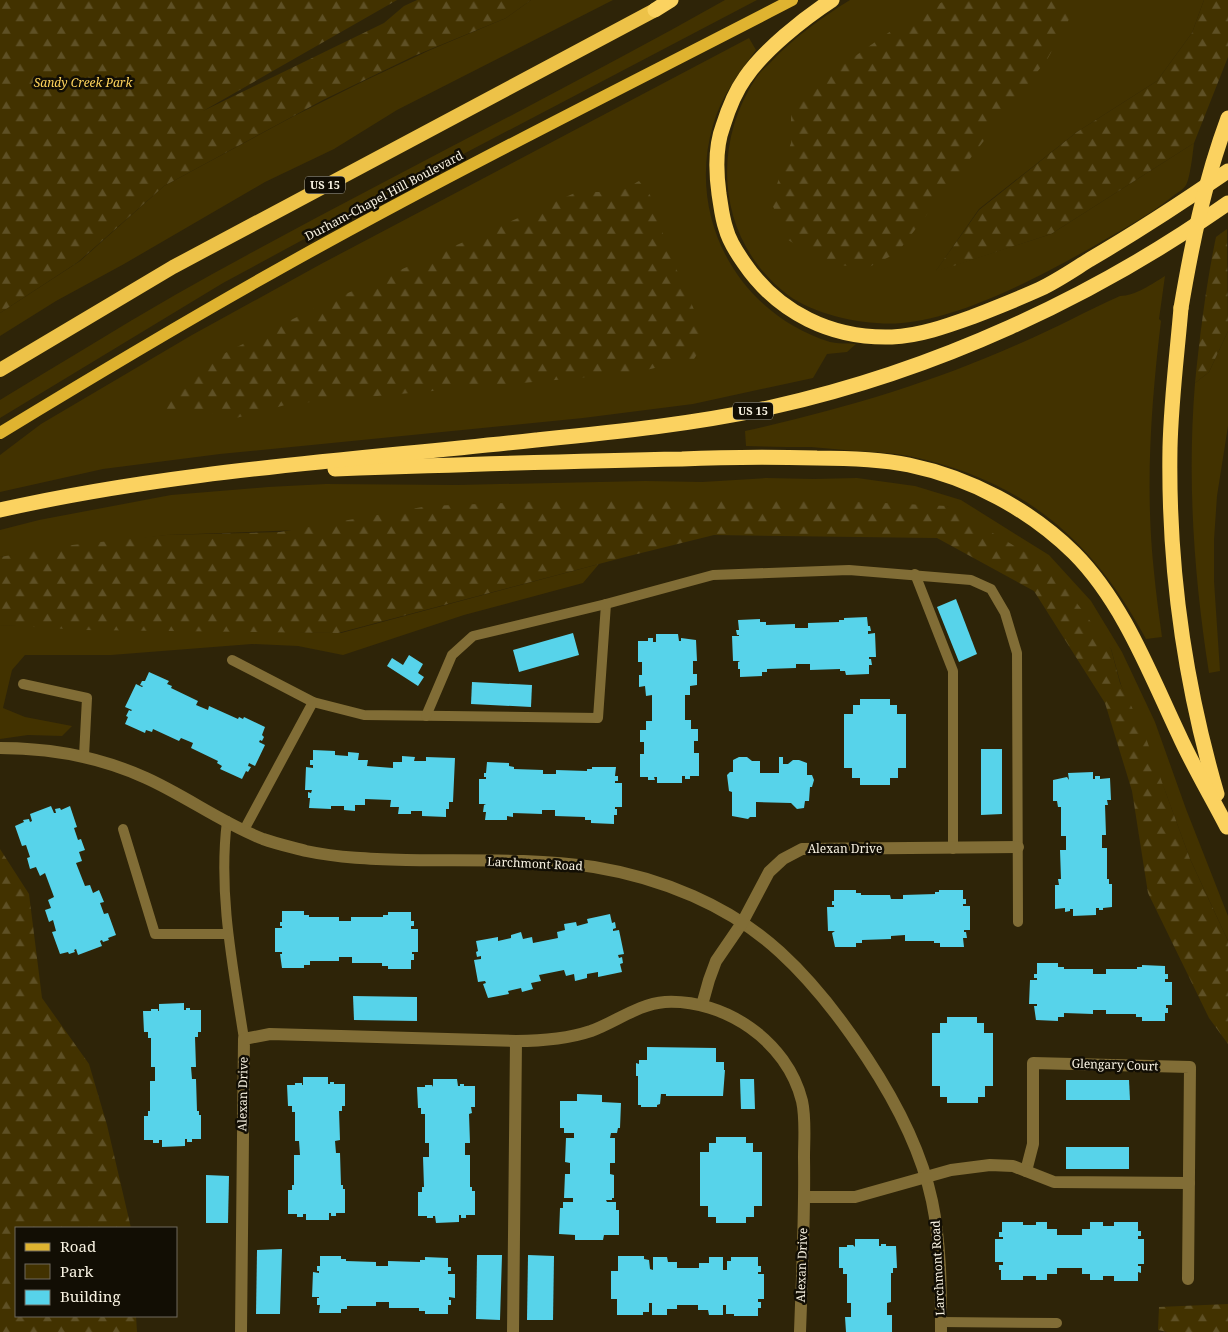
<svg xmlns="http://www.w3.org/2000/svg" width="1228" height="1332" viewBox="0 0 1228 1332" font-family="'Noto Serif',serif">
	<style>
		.green { fill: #423200 }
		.forest { fill: url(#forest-firs) }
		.building { fill: #57d3ea }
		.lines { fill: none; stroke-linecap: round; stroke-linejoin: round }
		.service { stroke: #816d36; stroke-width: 10 }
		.minor { stroke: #816d36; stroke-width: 12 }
		.primary { stroke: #dfb330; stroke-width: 12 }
		.trunk { stroke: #edc248; stroke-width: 14 }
		.motorway { stroke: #fbd260; stroke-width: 15 }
		.motorway-bridge { stroke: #fbd260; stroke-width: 15 }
		.labels { text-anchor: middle; stroke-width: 5; stroke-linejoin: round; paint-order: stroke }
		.shield { fill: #120e04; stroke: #b3ae9f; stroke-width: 1 }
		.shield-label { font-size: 11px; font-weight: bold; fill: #f8f2e2 }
		.park-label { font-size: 12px; font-style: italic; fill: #fed35c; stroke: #120e04 }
		.street-label { font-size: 12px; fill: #f8f2e2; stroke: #120e04 }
	</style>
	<defs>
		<pattern id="forest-firs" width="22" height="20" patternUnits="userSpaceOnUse" patternTransform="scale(1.25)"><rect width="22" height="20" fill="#423200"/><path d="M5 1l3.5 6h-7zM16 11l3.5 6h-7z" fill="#5e5025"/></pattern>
	</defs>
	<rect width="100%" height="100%" fill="#2e2408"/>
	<g class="green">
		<path d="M531,0H613L397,110L334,149L265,182L124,264L56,301L0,336V313L80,261L164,186L292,117L366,80L430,50L506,18Z"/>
		<path d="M725,0H757L393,191L223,283L0,418V400C58,365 116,329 175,295C356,193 544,102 725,0Z"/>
		<path d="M850,0H1204L1192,33L1157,81L1077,132L979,209L936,271L1051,234L1194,143C1193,152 1190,179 1186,185C1184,189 1177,193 1173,196C1147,217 1116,233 1087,250C1035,279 961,318 902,323C868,326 816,316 788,295C719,243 709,149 756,78C759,73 765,68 770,63C793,38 821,18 850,0Z"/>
		<path d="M749,38L756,50C738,74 721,97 713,125C686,218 738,313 830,342C838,344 848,343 856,344L847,352L827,354L813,378L693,404L583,418L220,454L103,469L0,492V455L41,424L192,335L321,264Z"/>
		<path d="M1165,276L1159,319L1161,321C1151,404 1145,489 1154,572C1156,594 1159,615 1162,637L1146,639C1092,538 1022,480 909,456C892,453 874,452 856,451C841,450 826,448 811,447C789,447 768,447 746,446L745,431C840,410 932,383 1021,343C1054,329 1086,311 1120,296C1135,296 1152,284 1165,276Z"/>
		<path d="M1228,331V426L1217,496L1214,540V581L1220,671L1209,673C1194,577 1187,481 1195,383L1209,372Z"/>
		<path d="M766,478L814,479L857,478L915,486L961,500L1049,555L1091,601L1122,652L1155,722L1186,809L1228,916V941L1190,859L1165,791L1121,685L1111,649L947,506L167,535L0,557V530L39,520L171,495L268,487L326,484L457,485L645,481L702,482Z"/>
		<path d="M599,564L583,583L464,615L343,655L298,646L252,644L111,655H25L12,670L3,708L25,717L72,726L62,736L28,735L0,739V625L341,633Z"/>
	</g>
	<g class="forest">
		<path d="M0,0H397L203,111L384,23L404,6L417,0H531L506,18L414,56L323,100L164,186L78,262L0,313Z"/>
		<path d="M946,0H1074L1073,12L1048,58L897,253L867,268L830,264L788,240L771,202L791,143V101L898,26Z"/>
		<path d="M1204,0H1228V57L1194,143L1051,234L935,272L979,210L1077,132L1157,81L1192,33Z"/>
		<path d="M639,181L650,195L669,252L702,328L703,345L694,359L633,373L289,404L236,418L204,412L162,413L165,394L195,368L323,304L577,192H619Z"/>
		<path d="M1227,229L1228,331L1209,372L1195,383C1200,334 1206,285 1216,237Z"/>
		<path d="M581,500H821L947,506L1050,567L1111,649L1120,683L1143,730L1190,859L1228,941V1044L1209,1018L1148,893L1132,791L1105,703L1034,591L937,538L714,535L629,556L338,633L84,630L0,625V557L63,546L166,535L280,532L428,506Z"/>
		<path d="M0,849L29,894L42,998L89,1064L107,1125L131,1228H16V1316H136L137,1332H0Z"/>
		<path d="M1228,1304V1332H1167L1158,1330L1159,1307Z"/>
	</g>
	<g class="building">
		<path d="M956,599L977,654L959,662L937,607Z"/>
		<path d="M867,617L868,626H870L871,631H868V634L875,633L876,657H869V659H871L872,665H869V674L846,675L845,671H840V669L810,670V664H796V668L767,669V672H762V676L740,677V669H738V662L740,661H733L732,636H739V635H737L736,630H739L738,620L760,619V622H766V625L795,624V628H808V623L839,622V620H844V618Z"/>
		<path d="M573,633L579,655L519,672L513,650Z"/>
		<path d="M656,634H678L679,641H681V638L696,640L697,661H693V674H697V685L690,686V695H685V720H691V729H698V741H694V753H699V776H690V779H685V776H682V783H657V777H654L655,780H648V777H640V754H644V742H640V730H646V721H652V695L646,696L645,686L639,687V675H642V662H638V641H648V638H653V642H656Z"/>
		<path d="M409,655L423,664L418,673L424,677L418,686L387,666L392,658L403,665Z"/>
		<path d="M149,672L169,681L167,684L172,686L171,688L198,701L196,705L208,710L209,706L238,719L239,717L243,719L244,717L265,727L262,735L264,737L262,741L260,740L259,742L265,745L255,766L249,763L248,766L251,767L248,772L246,771L242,779L220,769L222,766L217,763L218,761L191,748L193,743L181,738L179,741L153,729L152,732L146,730L145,733L125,724L128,717L126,716L129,710L131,711L132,710L125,707L136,684L142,687L143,686L140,685L142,681H145Z"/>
		<path d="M472,682L532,685L531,707L471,704Z"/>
		<path d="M860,699H890V705H897V714H906V768H898V778H890V785H860V778H852V768H844V714H853V705H860Z"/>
		<path d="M981,749H1002V814L981,815Z"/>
		<path d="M313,750L335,751V755L348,756V752L359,753L358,760H368L367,766L393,768V762H402V756L415,757L414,761H426V757L455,758L453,802H449V809H446V817L422,816V811H411V814H398L399,807H390L391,800L365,799V805H355V811L344,810V806H331V809L309,808L310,798H308V792L311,793L312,790H305L306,767L313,768V765H310V760H313Z"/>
		<path d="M739,757H747L752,761H760V773H779V757H783V764H788L793,760H799L807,763V775H812L814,780L812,787H810L809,801H805L804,808L797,809L791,803L756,802V817H750L748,819L732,816V792L729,791L727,775L730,772H733V760Z"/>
		<path d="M487,762L509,763V766L514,767V769L543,770V774H556V770L587,771V769H592V767H616L615,776H618V781H615V783H622V807H615V809H617V815H614V824L591,823V820H585V817L555,816V810H542V814L513,813V817L507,816V820H485L486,812H483L484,805L486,804H479V779H486V777H484V773H486Z"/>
		<path d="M1093,772V779H1095V776H1100V779L1110,778L1111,800H1107L1108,805H1105L1106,835H1102V848H1107V879H1109V884H1112V907L1103,908V910H1099V908H1096V915L1073,916V909H1070V911L1065,912V908L1055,909V885H1059L1058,879H1061L1060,850H1066V836H1061V807H1058L1057,801H1053V780L1067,777L1069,780L1068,773Z"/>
		<path d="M51,806L54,813H56L55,809L60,808L61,810L70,806L77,827L74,828L78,840L81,839L85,850L79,852L82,861L76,863L85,886L90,885L93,893L99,890L104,902L100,903L104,914L108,913L116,935L108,938L109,940L103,942L102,940L100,941L102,946L78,955L76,949L74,950L75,952L69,954L68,952L60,954L52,932L56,931L53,920L49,922L45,910L51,908L48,900L54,897L45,873L40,876L36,867L30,869L27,858L30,857L26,845L22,846L15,826L24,822L23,820L29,819L30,822L32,821L30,814Z"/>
		<path d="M834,890H856V893H861V895H890L891,899H903V895L935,894V892H939V890H963V899H966V904H963V906H970V930H964V932H966L967,938H963L964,947H940V943H934V941H905V935L891,936V939L862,940V943H856V947H835L832,933L835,931H828L827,907H834V905H832V901H834Z"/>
		<path d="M282,911H304V915H309V917H339V921H351V917H383V915H388V912H411V921H414V926H411V929H418V952H412V954H414V960H411V969H388V966H382V963H352V957H339V961H310V965H304V968H282L280,954H282V952H275V928H282V926H280V922H282Z"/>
		<path d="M610,914L612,923L615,922L616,928L613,929V931L619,930L624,954L618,955L619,958L622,957L623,963L620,964L622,972L598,977V972L587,974V978L575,981L574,974L566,976L564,970L539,975L541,981L531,983L533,989L522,992L521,988L508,991L509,994L488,998L483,984L486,983L485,981L478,982L474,960L481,959V956L477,957L476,952L478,951L476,941L498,937V941L511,938V935L521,932L523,939L532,937L533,943L558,938L557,932L565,930L564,924L576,922L577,926L588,923L587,919Z"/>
		<path d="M1037,963H1058V967H1064V969H1093V974H1106V969H1137V967H1142V965L1165,966V974H1168V979H1165V982H1172V1005H1166V1008H1168V1013H1165V1021H1142V1017H1136V1014H1106V1010H1093V1014L1064,1013V1017H1058V1021L1036,1020L1034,1006H1037V1004H1029L1030,980H1037V978H1034V974H1037Z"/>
		<path d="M353,996L417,997V1021L354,1020Z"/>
		<path d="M184,1003V1010H186V1008H190V1010H201V1032H198V1037H195L196,1067H191L192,1079H196L197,1111H199V1115H201V1139H192V1142H187V1139H185V1146L162,1147V1140H159V1143H153V1140H144V1116H148V1111H150V1081H155V1067H151V1038H148V1032H144L143,1011H151V1009H158V1011H159V1004Z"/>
		<path d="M947,1017H977V1023H984V1033H993V1086H985V1097H978V1103H947V1097H940V1086H932V1033H940V1023H947Z"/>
		<path d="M647,1047L716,1048V1062H724V1070H725L723,1096H666V1094H661L660,1104L657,1105V1107H641V1105H638V1076H636V1063L639,1064V1060H647Z"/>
		<path d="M303,1077H328V1084H330V1082H334V1084H345V1106H342V1111H339L340,1140L335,1141L336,1153H340L341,1185H343V1189H345V1213H336V1216H331V1213H329V1220H306V1214H303V1217H297V1214H288V1190H292V1185H294V1155H300L299,1141H295V1112H292V1106H288L287,1085H295V1083H302V1085H303Z"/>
		<path d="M433,1079H457L458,1086H460V1084H464V1086H475V1107H471L472,1113L469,1114L470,1143H465V1155H470V1187H472V1191H475V1215H466V1218H461V1215H459V1222L436,1223L435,1216H433V1218H427V1216H418V1192H422V1187H424L423,1157H429V1143H425V1114H421V1108H418L417,1087H425V1085H432L433,1087Z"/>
		<path d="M740,1079H754L755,1109H741Z"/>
		<path d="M1066,1080H1129L1130,1100H1066Z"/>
		<path d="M577,1094L602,1095V1102L621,1103L620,1128H618L617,1133H611L610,1138H615V1163H610V1174L614,1175V1198H612V1200H606L607,1202H616V1210H619V1235H604L603,1240H575V1235L559,1234L560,1208H563V1202H573V1198H564L565,1174H570V1163L565,1162L566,1138H574V1133H564V1128H560V1101H577Z"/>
		<path d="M716,1137H746V1143H753V1152H762V1206H754V1217H746V1223H716V1217H708V1206H700V1152H709V1143H716Z"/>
		<rect x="1066" y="1147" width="63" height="22"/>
		<path d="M206,1175L229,1176L228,1223H206Z"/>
		<path d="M1002,1222H1023V1225H1036V1222H1047V1229H1057V1235H1082V1229H1090V1222H1103V1226H1114V1222H1138V1231H1141V1236H1138V1239H1144V1264H1138V1266H1141V1273L1138,1272V1281H1114V1276H1103V1280H1090V1274H1082V1268H1057V1274H1047V1280H1036V1276H1023V1280H1001V1270H999V1265H1003V1262H995V1239H1003V1237H999V1232H1002Z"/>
		<path d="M855,1239H879V1246H881V1244H886V1246H896L897,1268H893V1273H891V1302L887,1303V1315H892V1332H846L845,1317H851V1303H847V1274H843V1268H839V1247H847V1245H853L855,1247Z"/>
		<path d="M282,1249L280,1314H256L257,1250Z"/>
		<path d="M477,1255H502L500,1320L476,1319Z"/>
		<path d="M528,1255L554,1256L553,1320H527Z"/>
		<path d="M320,1256H341V1259H346V1261L376,1262V1266H388V1261L420,1262V1260H425V1257L448,1258V1267H451V1271H448V1274H455V1298L449,1297V1300H451V1305H448V1314H425V1311H419V1308H389V1302H376V1306H347V1309H341V1313H319L320,1305H317V1298H319V1297H312L313,1272L319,1273V1271H317V1266H320Z"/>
		<path d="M618,1256H644V1259L649,1260L650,1269L653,1270V1257H667L668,1262H677V1268H699V1263H709V1257H723V1270H727V1261H731V1257H758V1266H761V1272H758V1274H764V1299H758V1302H761V1308H758V1316H734V1314H726V1305H723V1315H709L708,1310H698V1305H677V1309H667V1315H652V1303H649V1312H643V1315H617V1299H611V1271H618Z"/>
	</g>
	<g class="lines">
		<g class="service">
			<path d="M915,574L953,671V849"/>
			<path d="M232,660L313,702L364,715L598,718L606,604"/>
			<path d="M23,684L87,698L84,756"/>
			<path d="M426,716L452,655L473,636L606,604L713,575L849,570L971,580L991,589L1005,613L1017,653L1018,922"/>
			<path d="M227,821C218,894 233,967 244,1039"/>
			<path d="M123,829L155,934H227"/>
			<path d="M244,830L313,702"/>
			<path d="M941,1322L1057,1323"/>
		</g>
		<g class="minor">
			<path d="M0,748C51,748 100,757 146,778C186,796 222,823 263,839C277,844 291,847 306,851C339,858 372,859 406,860C468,861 532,858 594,867C661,878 729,905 780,952C814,983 842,1020 867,1058C896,1102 921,1149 932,1201C941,1244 941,1288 941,1332"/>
			<path d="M702,1005L709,980L716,961L742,923L769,872L783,859L802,849L1018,847"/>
			<path d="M1026,1171L1033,1144V1063L1190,1067L1188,1279"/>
			<path d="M805,1197H855L951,1170L990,1165L1013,1166L1054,1182L1189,1183"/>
			<path d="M241,1332L244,1039L270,1034L516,1041C542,1041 567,1039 591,1031C616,1022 638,1004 665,1002C725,999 787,1041 802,1101C806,1119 804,1139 804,1158C805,1216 802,1274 800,1332"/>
			<path d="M513,1332L516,1041"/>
		</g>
		<path class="primary" d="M0,433C92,377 184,322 277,270C446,175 620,89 792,0"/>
		<path class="trunk" d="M0,370L173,267L655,10"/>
		<g class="motorway">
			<path d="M832,0C803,19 764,50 745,78C735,92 728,110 723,126C715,147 716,172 719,194C721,206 722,218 726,229C729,241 737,253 744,263C778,313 832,339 892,337C919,336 947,326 972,317C995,308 1018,299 1040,289C1057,281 1073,270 1089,260C1137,232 1183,202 1228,171"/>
			<path d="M655,10L671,0"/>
			<path d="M1181,308C1177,355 1171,401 1170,448C1168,566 1184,681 1217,794"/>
			<path d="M335,469C450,465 566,461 682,459C727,457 772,457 817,458C847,458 879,459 909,465C971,478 1029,509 1074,553C1123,602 1150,674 1179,735C1193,766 1211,796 1227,827"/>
			<path d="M0,510C176,470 357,460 536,440C615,432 695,424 772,407C934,371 1093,298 1228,203"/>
		</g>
		<path class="motorway-bridge" d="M1181,308C1192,243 1205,180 1228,118"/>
	</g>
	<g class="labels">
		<g class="shield">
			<rect x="305" y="176.5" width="40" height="17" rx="4"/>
			<rect x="733" y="402.5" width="40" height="17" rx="4"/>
		</g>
		<g class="shield-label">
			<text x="325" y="189">US 15</text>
			<text x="753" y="415">US 15</text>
		</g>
		<g class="park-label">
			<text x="83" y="87">Sandy Creek Park</text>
		</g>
		<g class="street-label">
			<text transform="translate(384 196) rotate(-28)" y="4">Durham-Chapel Hill Boulevard</text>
			<text x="845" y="853">Alexan Drive</text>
			<text transform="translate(535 864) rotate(3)" y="4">Larchmont Road</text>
			<text transform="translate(1115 1065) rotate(2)" y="4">Glengary Court</text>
			<text transform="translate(243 1094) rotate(-89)" y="4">Alexan Drive</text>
			<text transform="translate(802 1265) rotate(-88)" y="4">Alexan Drive</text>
			<text transform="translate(938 1268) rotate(-93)" y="4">Larchmont Road</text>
		</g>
	</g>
	<rect x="15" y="1227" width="162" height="90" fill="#120e04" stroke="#6e695d"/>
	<rect x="25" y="1243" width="25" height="8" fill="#dfb330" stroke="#6e695d"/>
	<text x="60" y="1252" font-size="15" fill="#f8f2e2">Road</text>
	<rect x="25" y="1264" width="25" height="15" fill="#423200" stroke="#6e695d"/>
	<text x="60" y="1277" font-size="15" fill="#f8f2e2">Park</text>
	<rect x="25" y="1290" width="25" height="15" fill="#57d3ea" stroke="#6e695d"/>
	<text x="60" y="1302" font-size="15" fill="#f8f2e2">Building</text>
</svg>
